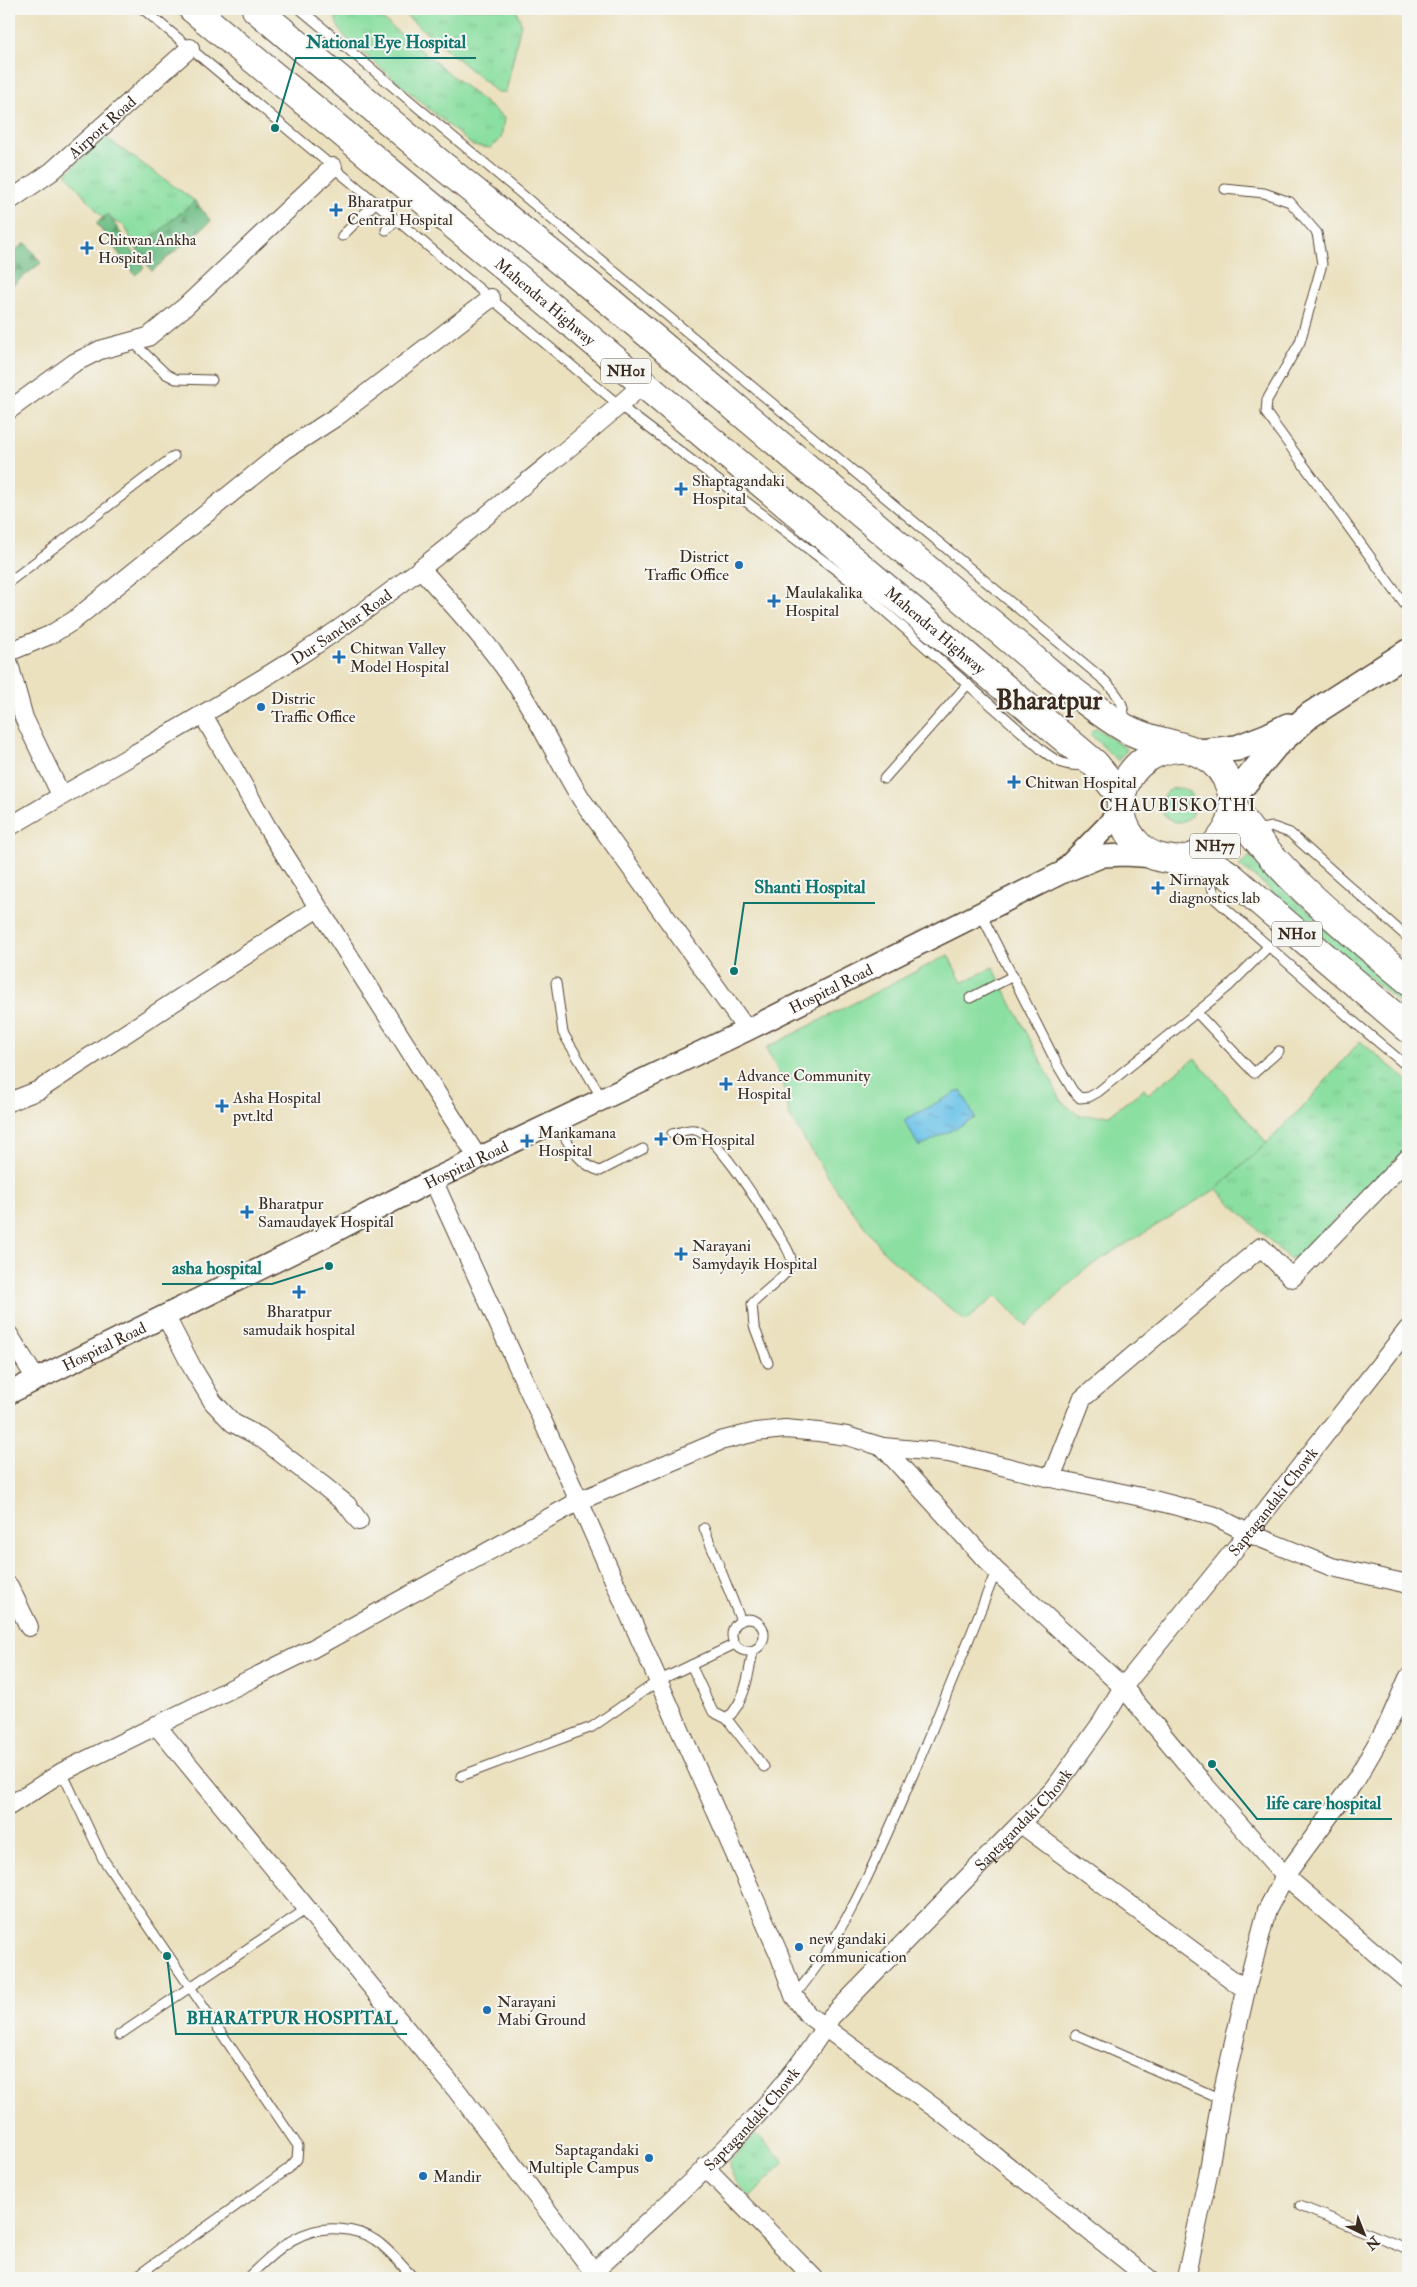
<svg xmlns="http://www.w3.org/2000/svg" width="1417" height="2287" viewBox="0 0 1417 2287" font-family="'IM FELL Double Pica',serif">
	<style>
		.grass { fill: url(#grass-tufts); stroke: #638460 }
		.forest { fill: url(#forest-firs); stroke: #567452 }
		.park { fill: #8bdfa1; stroke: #638460 }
		.water { fill: url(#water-ripples); stroke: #547684 }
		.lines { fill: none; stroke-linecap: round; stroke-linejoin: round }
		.service-casing { stroke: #554536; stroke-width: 11 }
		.minor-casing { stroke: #554536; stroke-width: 20 }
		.tertiary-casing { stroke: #554536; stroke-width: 24 }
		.secondary-casing { stroke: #554536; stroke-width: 28 }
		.trunk-casing { stroke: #554536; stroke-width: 30 }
		.service { stroke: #fff; stroke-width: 9 }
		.minor { stroke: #fff; stroke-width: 18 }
		.tertiary { stroke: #fff; stroke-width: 21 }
		.secondary { stroke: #fff; stroke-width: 25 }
		.trunk { stroke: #fff; stroke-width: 28 }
		.poi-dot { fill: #1f6fb2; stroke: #f6f6f2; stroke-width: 2 }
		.labels { text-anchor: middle; stroke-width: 4; stroke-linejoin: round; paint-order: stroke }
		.shield { fill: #f6f6f2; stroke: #73675e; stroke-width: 1 }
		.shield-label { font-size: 15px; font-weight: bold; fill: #3b2a1e }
		.street-label { font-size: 16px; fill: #3b2a1e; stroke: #f6f6f2 }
		.poi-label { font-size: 16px; fill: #3b2a1e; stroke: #f6f6f2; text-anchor: start }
		.neighbourhood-label { font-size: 18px; letter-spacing: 1px; fill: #3b2a1e; stroke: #f6f6f2 }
		.town-label { font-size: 26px; font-weight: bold; fill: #3b2a1e; stroke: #f6f6f2 }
		.leader { fill: none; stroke: #0f766e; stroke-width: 2 }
		.callout-dot { fill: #0f766e; stroke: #f6f6f2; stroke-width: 2 }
		.callout-label { font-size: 18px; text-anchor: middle; font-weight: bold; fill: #0f766e; stroke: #f6f6f2; stroke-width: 4; stroke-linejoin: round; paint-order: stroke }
	</style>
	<defs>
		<pattern id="grass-tufts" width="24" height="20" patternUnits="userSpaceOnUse" patternTransform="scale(1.25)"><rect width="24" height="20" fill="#8bdfa1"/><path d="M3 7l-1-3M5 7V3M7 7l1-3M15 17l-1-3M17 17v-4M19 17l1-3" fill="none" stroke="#79c08a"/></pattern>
		<pattern id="forest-firs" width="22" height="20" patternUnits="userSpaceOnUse" patternTransform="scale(1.25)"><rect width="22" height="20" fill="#70be87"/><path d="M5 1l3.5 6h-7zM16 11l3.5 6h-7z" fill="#5d9b6e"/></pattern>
		<pattern id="water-ripples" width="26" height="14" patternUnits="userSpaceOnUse" patternTransform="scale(1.25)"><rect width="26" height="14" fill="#6cc3e9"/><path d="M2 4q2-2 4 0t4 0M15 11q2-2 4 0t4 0" fill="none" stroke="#5a9fbc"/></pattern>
	</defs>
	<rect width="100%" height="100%" fill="#f6f6f2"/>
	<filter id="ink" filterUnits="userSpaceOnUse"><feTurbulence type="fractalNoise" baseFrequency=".02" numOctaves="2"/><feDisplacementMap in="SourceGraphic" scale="10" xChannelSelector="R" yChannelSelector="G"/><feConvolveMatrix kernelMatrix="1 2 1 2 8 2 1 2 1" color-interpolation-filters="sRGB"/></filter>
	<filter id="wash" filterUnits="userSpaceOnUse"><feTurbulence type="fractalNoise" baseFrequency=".0096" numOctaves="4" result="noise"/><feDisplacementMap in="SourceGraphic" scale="20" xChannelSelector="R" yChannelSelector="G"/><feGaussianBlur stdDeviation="1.12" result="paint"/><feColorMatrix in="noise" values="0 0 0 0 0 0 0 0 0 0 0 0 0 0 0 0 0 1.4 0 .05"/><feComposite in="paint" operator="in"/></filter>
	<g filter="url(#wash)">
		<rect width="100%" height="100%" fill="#ebe1bf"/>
		<g class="grass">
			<path d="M337,9H370L504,118L501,139L490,148L473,146L348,40C339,30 333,22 337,9Z"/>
			<path d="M398,9H516L521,23L506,92H497Z"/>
			<path d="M105,137L195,201L137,250L124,225L103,218L66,174Z"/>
			<path d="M1096,728L1127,749L1118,761L1090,734Z"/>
			<circle cx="1178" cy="805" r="17"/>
			<path d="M1250,856L1265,873L1408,996V1010L1345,958L1259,880L1239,866Z"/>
			<path d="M1360,1041L1408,1081V1147L1298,1258H1288L1216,1189L1267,1143L1308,1101Z"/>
			<path d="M756,2134L785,2162L750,2197L736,2182L729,2167L731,2160Z"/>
		</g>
		<g class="forest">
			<path d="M195,201L211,221L152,271L137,250Z"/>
			<path d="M108,214L144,268L135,275L96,223Z"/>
			<path d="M26,243L41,263L9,288V254Z"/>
		</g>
		<path class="park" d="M948,955L962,983L993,967L1062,1102L1080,1116L1109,1115L1144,1089L1148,1094L1195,1058L1267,1143L1216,1189L1085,1269L1027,1326L996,1296L965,1321L885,1253L838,1192L790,1117L783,1081L766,1048Z"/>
		<path class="water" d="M961,1090L975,1118L919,1147L904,1120Z"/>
	</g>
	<g filter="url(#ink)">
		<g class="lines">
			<g class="service-casing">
				<g id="service">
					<path d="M143,9L619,405L853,583L1043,751C1059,763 1066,767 1086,765"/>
					<path d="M300,9L1105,681C1119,696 1124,702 1125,723"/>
					<path d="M1225,189L1264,193L1290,202L1317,233L1322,264L1300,342L1267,400L1266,413L1408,609"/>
					<path d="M386,230L397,219"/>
					<path d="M342,236L376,202"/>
					<path d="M133,342L166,374L176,379L212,380"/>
					<path d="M9,582L174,456"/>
					<path d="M884,779L968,684"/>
					<path d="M1254,830L1273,827L1290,833L1408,938"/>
					<path d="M1215,869L1211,882L1215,899L1359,1026L1408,1067"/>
					<path d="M981,914L1058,1066L1073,1091L1080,1098L1089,1097L1098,1092L1228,987L1269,946"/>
					<path d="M556,983L563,1033L603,1100"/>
					<path d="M970,998L1013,976"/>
					<path d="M1197,1013L1254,1073L1279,1051"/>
					<path d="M556,1122C568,1142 577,1164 600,1171L643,1149"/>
					<path d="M672,1134C679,1133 688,1128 695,1130C719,1135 769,1221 785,1245C787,1249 791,1255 791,1260C793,1273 761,1293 752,1304L754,1326L768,1363"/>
					<path d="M704,1528L741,1621"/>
					<circle cx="748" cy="1635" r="16"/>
					<path d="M691,1665L713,1712L727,1719L764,1767"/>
					<path d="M727,1719C746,1700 748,1676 753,1651"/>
					<path d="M62,1772L103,1859L298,2146L297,2159L288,2169L134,2278"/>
					<path d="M461,1776L592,1727L658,1681L735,1644"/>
					<path d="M794,1996C841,1940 870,1873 899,1807C933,1729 965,1650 996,1571"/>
					<path d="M119,2035L308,1908"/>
					<path d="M1076,2035L1221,2099"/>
					<path d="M1300,2206L1408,2249"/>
					<path d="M247,2278C274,2253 299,2225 339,2229C351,2230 365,2233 375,2240C389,2249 402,2266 414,2278"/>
				</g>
			</g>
			<g class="minor-casing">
				<g id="minor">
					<path id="s1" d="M9,201L51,172L190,48"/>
					<path d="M9,410L74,363L100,350L148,337L186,306L333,167"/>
					<path d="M421,569C452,604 485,639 511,677C538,716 557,760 582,800L747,1030"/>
					<path d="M9,652L50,635L73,621L285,450L336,417L491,298"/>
					<path d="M9,664L24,718L61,795"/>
					<path d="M203,715L267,827L478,1158"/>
					<path id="s2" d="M9,827C104,770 203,717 297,657C378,605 453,544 526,483C565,451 605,419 642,385"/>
					<path d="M9,1102L39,1090L318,908"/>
					<path d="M433,1180L579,1501L779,1954L794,1996L808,2015L939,2111L1148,2278"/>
					<path d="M165,1315L193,1369L213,1402L233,1423L260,1437L325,1487L347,1505L359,1521"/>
					<path d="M9,1335L36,1379"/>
					<path d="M883,1447L996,1571L1123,1687L1202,1782L1285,1876L1408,1981"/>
					<path d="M1051,1478L1082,1399L1261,1247L1292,1278L1408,1158"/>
					<path d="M9,1586L29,1627"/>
					<path d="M156,1725L458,2092L598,2278"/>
					<path d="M9,1806L62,1772L312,1649L579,1501L720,1441L756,1432L785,1429L819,1432L847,1436L883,1447L949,1453L1051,1478L1146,1498L1215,1516L1248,1533L1332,1567L1408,1584"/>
					<path d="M1021,1824L1246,1990"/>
					<path d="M705,2167L814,2278"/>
					<path id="s3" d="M594,2272C678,2193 771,2117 831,2017L1054,1789L1102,1722L1123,1687L1248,1533L1408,1329"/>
					<path d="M1186,2278L1208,2175L1221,2099L1246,1990L1267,1910L1285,1876L1357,1778L1387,1726L1408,1678"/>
				</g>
			</g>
			<g class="tertiary-casing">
				<g id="tertiary">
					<path d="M1067,867L1107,826L1121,809"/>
					<path id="s4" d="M9,1393L312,1243L433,1180L747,1030L1059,874L1103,856L1125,855L1156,857"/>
				</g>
			</g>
			<g class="secondary-casing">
				<g id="secondary">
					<path d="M1200,752L1237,748L1268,736L1288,726"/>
					<path d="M1234,796L1275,746L1310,715L1408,652"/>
				</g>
			</g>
			<g class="trunk-casing">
				<g id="trunk">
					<path id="s5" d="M193,9L512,273L1095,764L1121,796"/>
					<path d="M256,9L422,149L613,304L1057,679C1079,696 1101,714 1125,728C1163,750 1213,739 1230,787C1235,800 1235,815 1228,828C1217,849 1200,857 1176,861"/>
					<path d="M1179,748C1127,751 1100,809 1140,847C1158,864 1186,859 1209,864C1216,866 1223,871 1229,875L1408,1028"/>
					<path d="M1234,809C1281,877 1345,927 1408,980"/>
				</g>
			</g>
			<use href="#service" class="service"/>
			<use href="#minor" class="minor"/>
			<use href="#tertiary" class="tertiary"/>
			<use href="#secondary" class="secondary"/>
			<use href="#trunk" class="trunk"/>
		</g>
	</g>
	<g class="poi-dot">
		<path d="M333.5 202.5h5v5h5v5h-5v5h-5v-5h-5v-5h5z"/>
		<path d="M84.5 240.5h5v5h5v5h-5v5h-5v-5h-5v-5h5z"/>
		<path d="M678.5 481.5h5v5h5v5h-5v5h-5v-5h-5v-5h5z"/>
		<circle cx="739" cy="565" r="5"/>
		<path d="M771.5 593.5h5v5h5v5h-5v5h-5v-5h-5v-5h5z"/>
		<path d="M336.5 649.5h5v5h5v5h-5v5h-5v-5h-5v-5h5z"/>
		<circle cx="261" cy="707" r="5"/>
		<path d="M1011.5 774.5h5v5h5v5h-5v5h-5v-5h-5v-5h5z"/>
		<path d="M1155.5 880.5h5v5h5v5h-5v5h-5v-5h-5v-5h5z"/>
		<path d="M723.5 1076.5h5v5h5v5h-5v5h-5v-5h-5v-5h5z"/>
		<path d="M219.5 1098.5h5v5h5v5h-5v5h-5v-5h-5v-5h5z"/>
		<path d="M658.5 1131.5h5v5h5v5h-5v5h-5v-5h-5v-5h5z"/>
		<path d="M524.5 1133.5h5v5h5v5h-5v5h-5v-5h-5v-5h5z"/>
		<path d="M244.5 1204.5h5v5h5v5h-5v5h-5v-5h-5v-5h5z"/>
		<path d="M678.5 1246.5h5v5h5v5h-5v5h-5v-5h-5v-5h5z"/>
		<path d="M296.5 1284.5h5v5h5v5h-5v5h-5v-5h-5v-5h5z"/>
		<circle cx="799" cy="1947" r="5"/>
		<circle cx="487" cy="2010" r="5"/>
		<circle cx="649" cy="2158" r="5"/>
		<circle cx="423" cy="2176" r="5"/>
	</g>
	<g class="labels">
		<g class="shield">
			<rect x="601" y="358.5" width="50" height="25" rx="4"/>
			<rect x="1190" y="833.5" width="50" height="25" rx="4"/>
			<rect x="1272" y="921.5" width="50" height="25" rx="4"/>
		</g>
		<g class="shield-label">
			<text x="626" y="376">NH01</text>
			<text x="1215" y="851">NH77</text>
			<text x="1297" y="939">NH01</text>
		</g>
		<g class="street-label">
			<text dy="6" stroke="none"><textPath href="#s1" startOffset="119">Airport Road</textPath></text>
			<text dy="6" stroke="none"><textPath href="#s5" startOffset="458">Mahendra Highway</textPath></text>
			<text dy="6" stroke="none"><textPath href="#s2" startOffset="388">Dur Sanchar Road</textPath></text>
			<text dy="6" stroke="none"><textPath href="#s5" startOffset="968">Mahendra Highway</textPath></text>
			<text dy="6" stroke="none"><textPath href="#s4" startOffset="916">Hospital Road</textPath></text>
			<text dy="6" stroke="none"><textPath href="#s4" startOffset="511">Hospital Road</textPath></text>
			<text dy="6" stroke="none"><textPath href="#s4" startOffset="106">Hospital Road</textPath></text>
			<text dy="6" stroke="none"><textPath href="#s3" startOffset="1030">Saptagandaki Chowk</textPath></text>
			<text dy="6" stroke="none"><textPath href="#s3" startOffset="625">Saptagandaki Chowk</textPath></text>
			<text dy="6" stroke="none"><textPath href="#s3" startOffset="220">Saptagandaki Chowk</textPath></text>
		</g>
		<g class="poi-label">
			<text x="347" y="207">Bharatpur<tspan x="347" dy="18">Central Hospital</tspan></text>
			<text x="98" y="245">Chitwan Ankha<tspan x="98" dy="18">Hospital</tspan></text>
			<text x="692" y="486">Shaptagandaki<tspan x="692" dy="18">Hospital</tspan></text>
			<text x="729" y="562" text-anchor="end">District<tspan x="729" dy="18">Traffic Office</tspan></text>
			<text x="785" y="598">Maulakalika<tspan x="785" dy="18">Hospital</tspan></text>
			<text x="350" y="654">Chitwan Valley<tspan x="350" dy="18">Model Hospital</tspan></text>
			<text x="271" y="704">Distric<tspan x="271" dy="18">Traffic Office</tspan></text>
			<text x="1025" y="788">Chitwan Hospital</text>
			<text x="1169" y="885">Nirnayak<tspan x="1169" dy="18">diagnostics lab</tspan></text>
			<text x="737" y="1081">Advance Community<tspan x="737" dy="18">Hospital</tspan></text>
			<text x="233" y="1103">Asha Hospital<tspan x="233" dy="18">pvt.ltd</tspan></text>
			<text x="538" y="1138">Mankamana<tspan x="538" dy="18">Hospital</tspan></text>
			<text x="672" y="1145">Om Hospital</text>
			<text x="258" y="1209">Bharatpur<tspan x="258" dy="18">Samaudayek Hospital</tspan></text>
			<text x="692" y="1251">Narayani<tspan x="692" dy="18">Samydayik Hospital</tspan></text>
			<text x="299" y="1317" text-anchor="middle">Bharatpur<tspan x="299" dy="18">samudaik hospital</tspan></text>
			<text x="809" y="1944">new gandaki<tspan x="809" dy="18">communication</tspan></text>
			<text x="497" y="2007">Narayani<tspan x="497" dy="18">Mabi Ground</tspan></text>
			<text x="639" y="2155" text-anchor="end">Saptagandaki<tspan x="639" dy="18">Multiple Campus</tspan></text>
			<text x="433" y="2182">Mandir</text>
		</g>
		<g class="neighbourhood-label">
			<text x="1178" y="811">CHAUBISKOTHI</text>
		</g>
		<g class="town-label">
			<text x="1049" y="709">Bharatpur</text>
		</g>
	</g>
	<path class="leader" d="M275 128L296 58H476M734 971L744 903H875M329 1266L272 1284H162M1212 1764L1257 1819H1392M167 1956L176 2034H407"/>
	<g class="callout-dot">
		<circle cx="275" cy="128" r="5"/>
		<circle cx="734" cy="971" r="5"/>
		<circle cx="329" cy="1266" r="5"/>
		<circle cx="1212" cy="1764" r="5"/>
		<circle cx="167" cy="1956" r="5"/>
	</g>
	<g class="callout-label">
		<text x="386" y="48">National Eye Hospital</text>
		<text x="810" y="893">Shanti Hospital</text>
		<text x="217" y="1274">asha hospital</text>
		<text x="1324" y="1809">life care hospital</text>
		<text x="292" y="2024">BHARATPUR HOSPITAL</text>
	</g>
	<rect width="1417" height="2287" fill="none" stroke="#f6f6f2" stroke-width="30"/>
	<g transform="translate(1364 2234) rotate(137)" stroke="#f6f6f2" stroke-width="4" paint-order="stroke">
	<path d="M0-4L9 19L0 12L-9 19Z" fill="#3b2a1e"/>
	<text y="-8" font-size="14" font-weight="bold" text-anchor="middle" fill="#3b2a1e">N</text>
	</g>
</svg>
